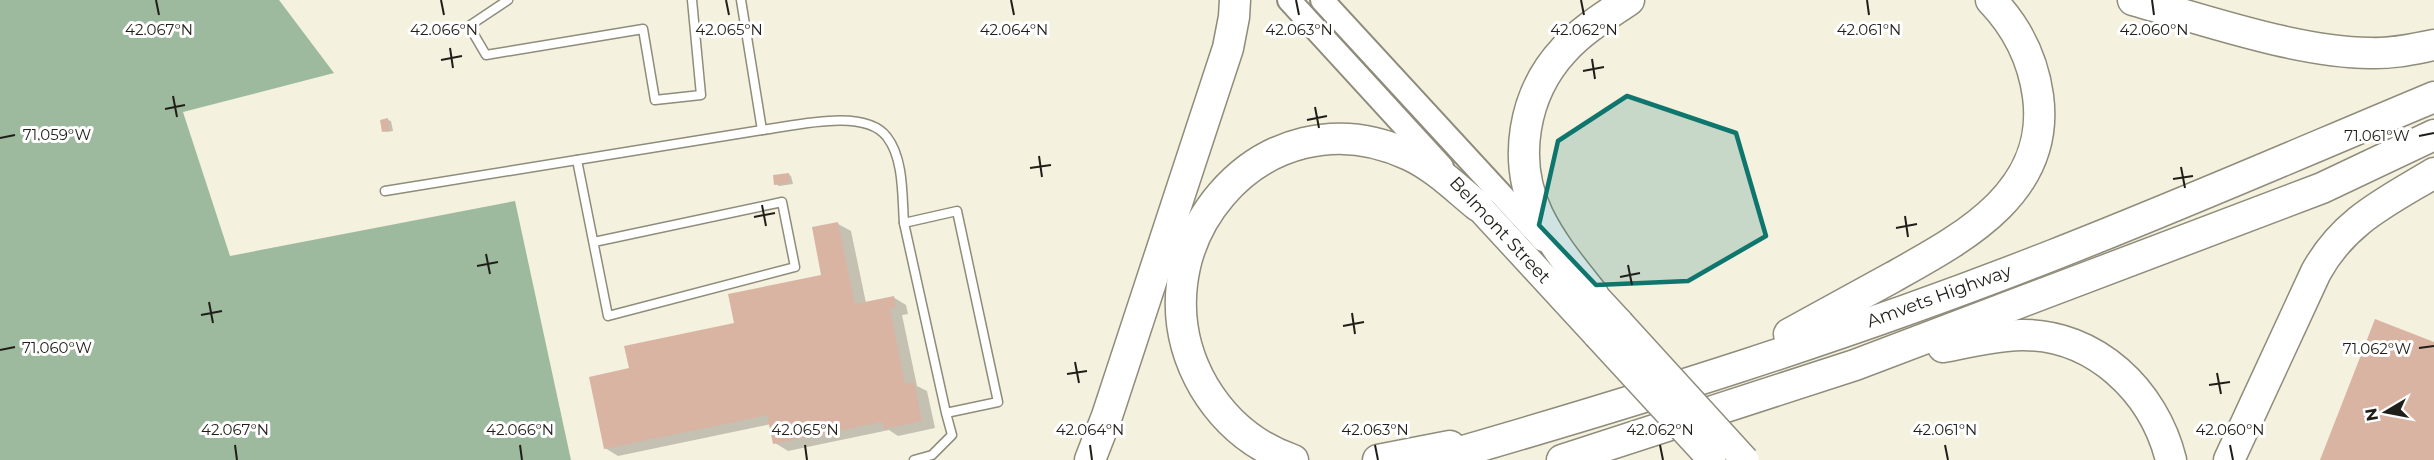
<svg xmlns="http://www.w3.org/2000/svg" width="2434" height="460" viewBox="0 0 2434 460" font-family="Montserrat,sans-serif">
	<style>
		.forest { fill: #9dba9f }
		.shadow { fill: #0003 }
		.building { fill: #d9b4a3 }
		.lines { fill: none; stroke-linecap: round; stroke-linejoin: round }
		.service-casing { stroke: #8f8c7b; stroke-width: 11 }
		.secondary-casing { stroke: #8f8c7b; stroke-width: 26 }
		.trunk-casing { stroke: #8f8c7b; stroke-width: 30 }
		.motorway-casing { stroke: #8f8c7b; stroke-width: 33 }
		.service { stroke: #fff; stroke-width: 8 }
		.secondary { stroke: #fff; stroke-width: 22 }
		.trunk { stroke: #fff; stroke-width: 27 }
		.motorway { stroke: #fff; stroke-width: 30 }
		.trunk-bridge-casing { stroke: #8f8c7b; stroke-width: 30; stroke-linecap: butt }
		.trunk-bridge { stroke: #fff; stroke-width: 27 }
		.marked { fill: #0f766e; fill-opacity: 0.2; stroke: #0f766e; stroke-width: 4.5; stroke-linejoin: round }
		.ticks { fill: none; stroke: #201e18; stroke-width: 2 }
		.labels { text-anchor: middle; stroke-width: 6; stroke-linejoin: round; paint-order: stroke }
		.street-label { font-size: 18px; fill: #201e18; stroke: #fff }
		.ticks-label { font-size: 15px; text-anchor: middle; fill: #201e18; stroke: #fff; stroke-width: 6; stroke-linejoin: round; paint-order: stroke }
	</style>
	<rect width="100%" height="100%" fill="#f5f1df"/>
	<path class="forest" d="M0,0H279L334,73L183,112L230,256L515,201L571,460H0Z"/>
	<g class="shadow">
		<path d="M388,120L391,121L393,131L386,132L383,131Z"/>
		<path d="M788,174L791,176L793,184L779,186L776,184Z"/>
		<path d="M838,224L851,231L866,303L893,297L906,305L908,314L902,315L917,386L927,391L935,428L898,436L889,430L788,451L775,443L771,424L618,456L605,448L631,370L735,325L823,276Z"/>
	</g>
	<g class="building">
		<path d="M388,118L390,130L382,132L380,120Z"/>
		<path d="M789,173L790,183L774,185L773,175Z"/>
		<path d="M838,222L855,304L894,296L896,307L890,308L905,384L914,382L922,421L884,429L882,422L773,444L767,415L604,449L589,377L629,368L624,346L734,323L728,294L821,275L812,227Z"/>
		<path d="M2375,319L2434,342V460H2320Z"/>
	</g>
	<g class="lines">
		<g class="service-casing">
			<g id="service">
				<path d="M508,0L469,26L486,55L643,29L655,100L701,95L692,0"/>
				<path d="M741,0L762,130C794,126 865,107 887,137C904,159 902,196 904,223"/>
				<path d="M577,160L608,316L795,267L782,202L594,242"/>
				<path d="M385,191L762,130"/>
				<path d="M914,460L932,455L952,435L946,413L904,223L957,211L998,402L946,413"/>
			</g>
		</g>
		<g class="secondary-casing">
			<g id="secondary">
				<path d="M1289,0L1442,167"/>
				<path d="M1322,0L1543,240"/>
			</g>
		</g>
		<g class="trunk-casing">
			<g id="trunk">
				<path d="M1478,206L1597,335"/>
				<path d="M1593,294L1620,323"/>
			</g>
		</g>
		<g class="motorway-casing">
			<g id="motorway">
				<path d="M2133,0C2205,20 2296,52 2370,53C2392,54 2413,49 2434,45"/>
				<path d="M1593,294C1573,269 1552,244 1538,215C1512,161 1523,94 1564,50C1582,30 1607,15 1629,0"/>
				<path d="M1789,334C1824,315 1858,296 1893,277C1963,238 2051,192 2038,96C2033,59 2017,27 1991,0"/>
				<path d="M1943,347C1969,342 1994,336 2021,335C2095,334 2154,391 2171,460"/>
				<path d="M1090,460L1107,416L1228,48L1234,17L1235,0"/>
				<path d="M1293,460C1255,447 1225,422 1204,387C1125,251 1262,86 1409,155C1435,167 1456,188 1478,206"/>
				<path d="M1378,460L1450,446"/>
				<path d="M1432,460C1641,400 1850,335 2053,255C2181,205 2307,150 2434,97"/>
				<path d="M1562,460L1855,365L2322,188L2434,135"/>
				<path d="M2229,460L2316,272C2344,221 2386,202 2434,173"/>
			</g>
		</g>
		<use href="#service" class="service"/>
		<use href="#secondary" class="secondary"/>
		<use href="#trunk" class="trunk"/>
		<use href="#motorway" class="motorway"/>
		<g class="trunk-bridge-casing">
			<g id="trunk-bridge">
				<path d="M1620,323L1745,460"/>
				<path d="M1597,335L1712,460"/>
			</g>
		</g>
		<use href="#trunk-bridge" class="trunk-bridge"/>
	</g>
	<path class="marked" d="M1627,96L1736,133L1766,236L1688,281L1596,285L1539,225L1558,141Z"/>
	<path class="ticks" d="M156,0L159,15M441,0L444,15M726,0L729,15M1011,0L1014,15M1296,0L1299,15M1581,0L1584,15M1867,0L1869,15M2152,0L2154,15M450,48L453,68M1592,59L1595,79M441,60L462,56M1583,71L1604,67M173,96L177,117M1315,107L1319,128M165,109L185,105M1307,120L1327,116M2419,136L2434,133M0,138L15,135M1039,156L1042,177M2181,167L2185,188M1030,168L1051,165M2173,179L2193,176M762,205L766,226M1905,216L1908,237M754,217L775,213M1896,228L1917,224M486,254L490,274M1628,265L1632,285M477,266L498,262M1620,277L1640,273M209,302L213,323M1352,313L1355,334M201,315L222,311M1343,326L1364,322M2419,348L2434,346M0,350L15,347M1075,362L1079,383M2217,373L2221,394M1067,374L1087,371M2209,385L2230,382M235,445L237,460M520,445L522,460M805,445L807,460M1090,445L1092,460M1375,445L1378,460M1660,445L1663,460M1945,445L1948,460M2230,445L2233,460"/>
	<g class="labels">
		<g class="street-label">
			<text transform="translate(1500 230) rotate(47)" y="6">Belmont Street</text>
			<text transform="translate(1939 296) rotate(-20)" y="6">Amvets Highway</text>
		</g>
	</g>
	<g class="ticks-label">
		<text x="1869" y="35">42.061°N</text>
		<text x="2154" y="35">42.060°N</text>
		<text x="159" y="35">42.067°N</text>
		<text x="444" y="35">42.066°N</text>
		<text x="729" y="35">42.065°N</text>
		<text x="1014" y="35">42.064°N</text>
		<text x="1299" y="35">42.063°N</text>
		<text x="1584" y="35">42.062°N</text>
		<text x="57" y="140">71.059°W</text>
		<text x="2377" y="141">71.061°W</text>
		<text x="57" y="353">71.060°W</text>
		<text x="2377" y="354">71.062°W</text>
		<text x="235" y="435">42.067°N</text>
		<text x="520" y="435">42.066°N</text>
		<text x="805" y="435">42.065°N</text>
		<text x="1090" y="435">42.064°N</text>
		<text x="1375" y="435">42.063°N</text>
		<text x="1660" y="435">42.062°N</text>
		<text x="1945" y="435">42.061°N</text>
		<text x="2230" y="435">42.060°N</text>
	</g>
	<g transform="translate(2386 412) rotate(260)" stroke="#ffffff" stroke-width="4.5" paint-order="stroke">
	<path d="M0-4.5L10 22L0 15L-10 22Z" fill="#201e18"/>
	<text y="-9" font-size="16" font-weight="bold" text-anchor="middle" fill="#201e18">N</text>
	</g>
</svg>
